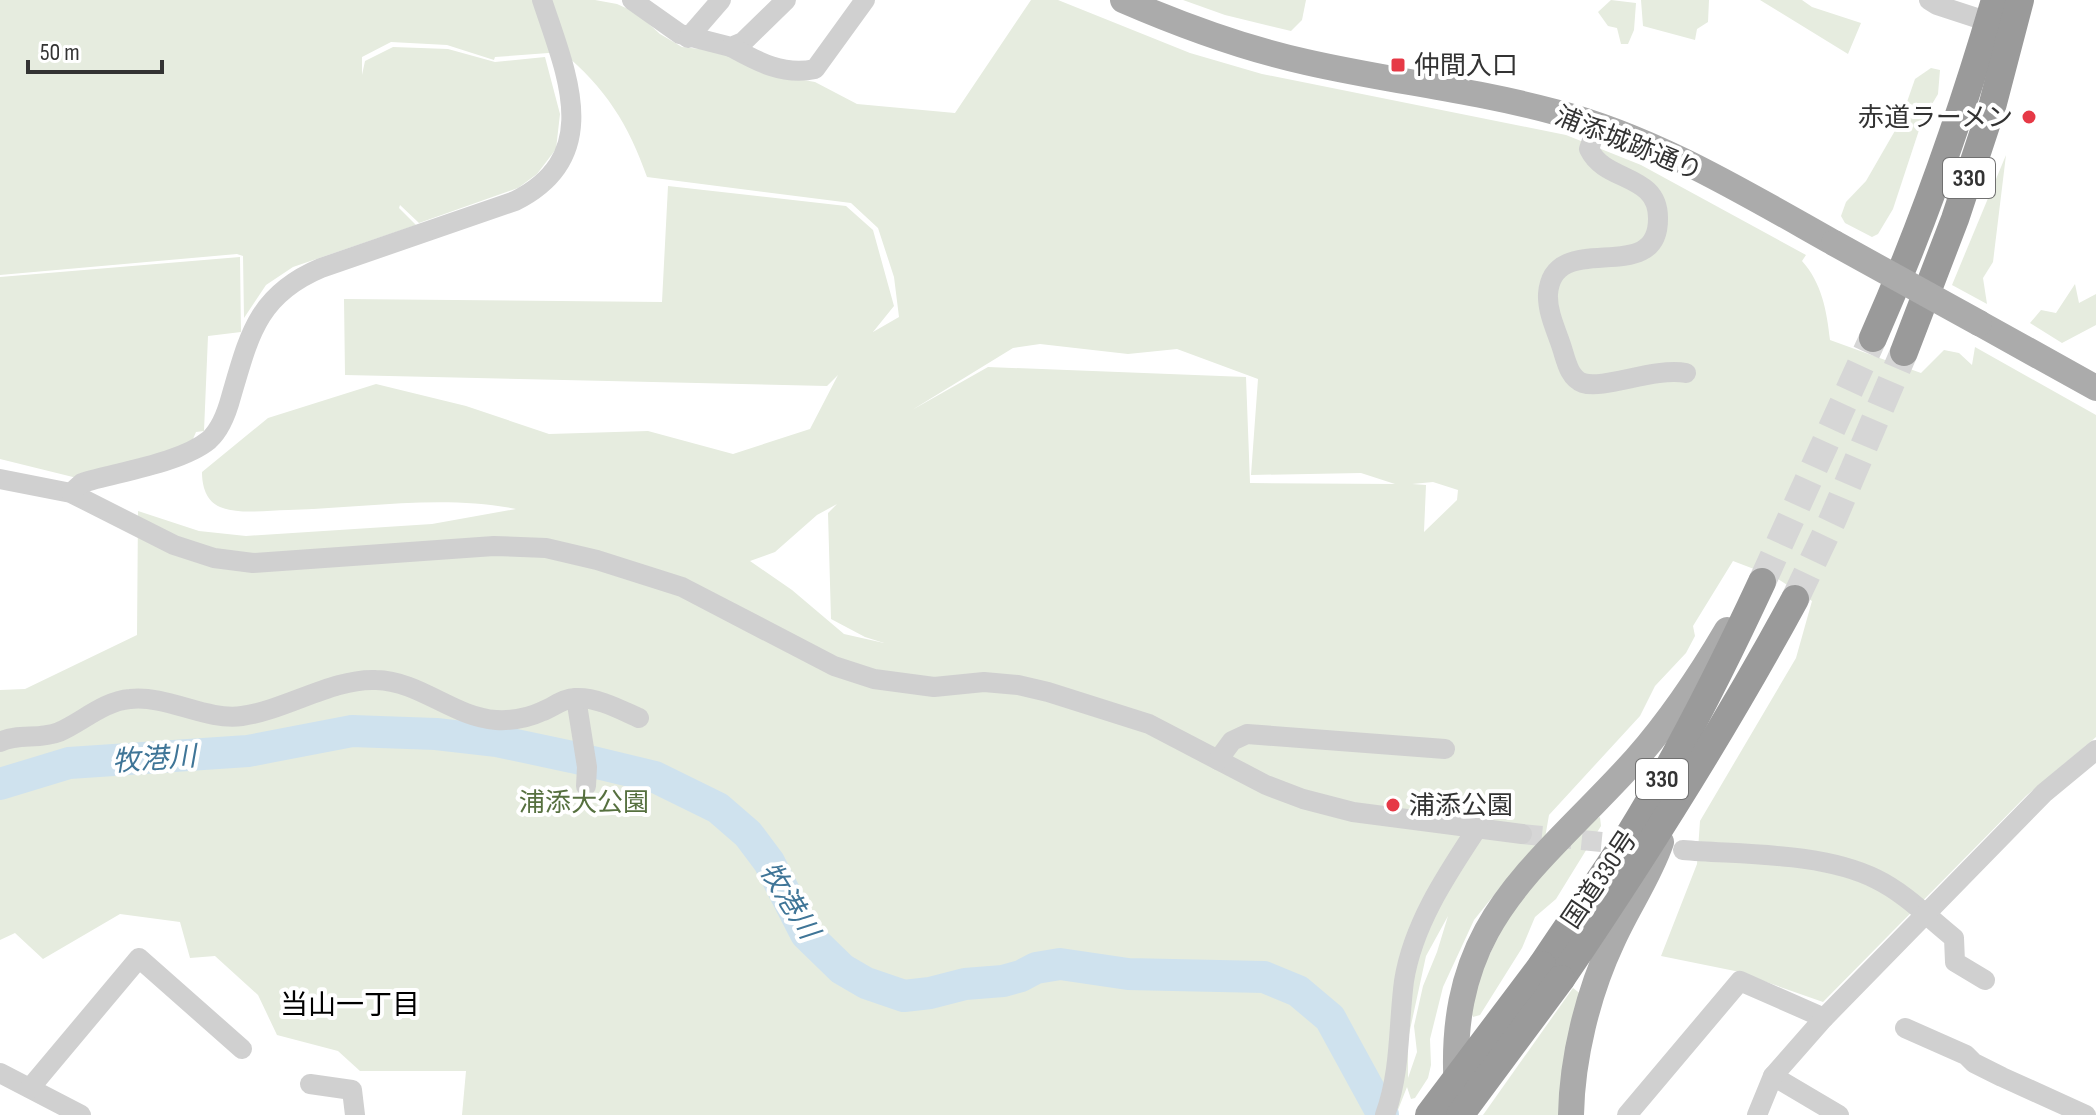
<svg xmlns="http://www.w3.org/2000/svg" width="2096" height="1115" viewBox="0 0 2096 1115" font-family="'Sofia Sans Condensed','Noto Sans JP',sans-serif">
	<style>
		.green { fill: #e6ecdf; fill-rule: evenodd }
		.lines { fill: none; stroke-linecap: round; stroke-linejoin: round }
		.river { stroke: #cfe2ee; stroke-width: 32 }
		.minor-tunnel { stroke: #d6d6d6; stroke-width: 20; stroke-dasharray: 20 10; stroke-linecap: butt }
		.highway-tunnel { stroke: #d6d6d6; stroke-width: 28; stroke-dasharray: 28 14; stroke-linecap: butt }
		.minor { stroke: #d0d0d0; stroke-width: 20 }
		.major { stroke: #ababab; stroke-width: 26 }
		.highway { stroke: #9a9a9a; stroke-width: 28 }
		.major-bridge { stroke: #ababab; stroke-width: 26 }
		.highway-bridge { stroke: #9a9a9a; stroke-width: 28 }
		.poi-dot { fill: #e63946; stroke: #fff; stroke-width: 3 }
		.labels { text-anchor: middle; stroke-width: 8; stroke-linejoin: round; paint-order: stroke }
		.shield { fill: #fff; stroke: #707070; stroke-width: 2 }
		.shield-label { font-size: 24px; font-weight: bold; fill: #333 }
		.poi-label { font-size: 26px; fill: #333; stroke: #fff; text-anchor: start }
		.street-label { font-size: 26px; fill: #333; stroke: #fff }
		.park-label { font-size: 26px; fill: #56703f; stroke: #fff }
		.water-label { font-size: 28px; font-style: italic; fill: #3f7597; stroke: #fff }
		.neighbourhood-label { font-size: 28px; fill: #000; stroke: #fff }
	</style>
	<rect width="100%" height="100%" fill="#fff"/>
	<g class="green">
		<path d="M0,0H595L617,4L637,13L660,34L682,47L718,51L731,55L759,72L815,82L857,104L955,113L1031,0H1058L1190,53L1262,74L1566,135L1641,165L1806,255L1802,261C1822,283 1827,312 1830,340L1921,373L1944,350L1959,353L1972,365L1975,347L2096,415V737L2026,796L1823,1002L1735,971L1661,956L1697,864L1700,821L1796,658L1812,601L1775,577L1733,561L1693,626L1695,636L1686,653L1655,686L1640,716L1549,815L1545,838L1523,859L1474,920L1443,987L1430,1039L1431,1065L1428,1078L1415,1098L1411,1099L1407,1087L1396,1115H462L466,1071H360L338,1051L277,1035L258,995L215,956L190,958L180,922L120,914L43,959L15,933L0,940V690L25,689L137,635L138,511L199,531L246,536L432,524L516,509C444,494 361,508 288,510C267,510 240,515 220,507C206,501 202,486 202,472L268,418L376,384L466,406L549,434L648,431L733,454L810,429L838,375L827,386L345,375L344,299L662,302L668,186L846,206L873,230L894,306L873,332L899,317L894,277L878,228L851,203L647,177C629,125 605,87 562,52L495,57L494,60L447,45L391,42L362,57V75L365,61L393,47L448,49L495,62L545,57L560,114L556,149L537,174L518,188L419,223L400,205L399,208L416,225L293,267L266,285L244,318L243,256L237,254L0,275ZM1040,344L1128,354L1177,349L1258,379L1251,475L1361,473L1395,484L1250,483L1246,377L988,367L912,410L1013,348ZM1433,482L1458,490L1457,500L1424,532L1426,485L1412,484ZM837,504L828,513L831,619L865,637L884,643L844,634L792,590L750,561L775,552L817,515ZM1448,916L1437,952L1423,986L1414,1026L1417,1052L1408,1078V1039L1426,956Z"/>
		<path d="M1183,0H1306L1302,20L1291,31L1225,15Z"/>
		<path d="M1611,0L1636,3L1634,30L1628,44H1621L1617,28L1608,26L1598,12Z"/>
		<path d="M1641,0H1709L1708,22L1697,29L1695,40L1643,26Z"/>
		<path d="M1760,0H1802L1812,7L1861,23L1848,54Z"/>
		<path d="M1931,68L1940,70L1938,94L1922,121L1893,209L1878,234L1872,237L1845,223L1841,216L1846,202L1866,181L1900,122L1915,79Z"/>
		<path d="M2006,155L1993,262L1983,278L1987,304L1952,285Z"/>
		<path d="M240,257L241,332L208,336L204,431L196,432L193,439L176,452L81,479L0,459V277Z"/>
		<path d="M2075,284L2079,303L2096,294V325L2062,343L2030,323L2041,310L2056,313Z"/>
		<path d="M1600,817L1601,826L1556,899L1535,917L1522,948L1480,1015L1473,1017L1471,1012L1476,983L1506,920L1551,863L1594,820Z"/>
		<path d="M1573,988L1582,995L1563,1115H1483Z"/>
	</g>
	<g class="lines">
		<path class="river" d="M0,784L69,763L248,751L352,731L436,734L497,741L572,757L655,777L718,808L748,834L769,862L806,934L842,969L866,983L904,996L930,993L965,984L1003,981L1021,976L1036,968L1060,964L1128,974L1264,977L1298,991L1330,1018L1383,1115"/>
		<path class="minor-tunnel" d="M1522,834L1631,845"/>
		<g class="highway-tunnel">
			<path d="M1762,582L1873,338"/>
			<path d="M1795,599L1832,521L1904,352"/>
		</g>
		<g class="minor">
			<path d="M632,0L680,34L731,47L743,42L786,0"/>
			<path d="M1929,0L1937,5L1989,22"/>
			<path d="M688,38L721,0"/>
			<path d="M731,47C758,62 784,76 815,69L865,0"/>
			<path d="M1597,126L1589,149C1605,183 1658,173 1658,218C1659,290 1553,226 1548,294C1547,312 1557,332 1562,348C1566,360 1569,378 1583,383C1604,390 1654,367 1686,373"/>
			<path d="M0,479L71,493L174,545L214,558L253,563L494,546L546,548L597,560L682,587L834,666L874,679L934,687L984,682L1018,685L1048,692L1149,724L1266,785L1303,799L1353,812L1522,834"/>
			<path d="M71,493L82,483C118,472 181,463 209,440C221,429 227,412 231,397C249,336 257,295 321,268L515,201C605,156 566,73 542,0"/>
			<path d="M576,698L587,767L586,786"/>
			<path d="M0,742C18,733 39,740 59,732C82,722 104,701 130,699C168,695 205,721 242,716C286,710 333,678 376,680C420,681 453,717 496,720C513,721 528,718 543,711C554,707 563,698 576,698C597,697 621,710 639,718"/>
			<path d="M1218,760L1232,741L1247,734L1445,749"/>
			<path d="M1683,850C1743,855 1822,852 1876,879C1905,893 1929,918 1954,938L1955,962L1985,980"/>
			<path d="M1905,1028L1966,1055L1974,1063L2002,1077L2086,1115"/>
			<path d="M0,1073L81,1115"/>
			<path d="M1773,1076L1839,1115"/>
			<path d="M310,1084L352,1090L355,1115"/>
			<path d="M30,1088L139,958L242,1049"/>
			<path d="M1385,1115C1401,1071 1398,1027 1404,981C1413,924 1447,874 1478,827"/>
			<path d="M1627,1115L1740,981L1824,1018"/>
			<path d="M1757,1115L1773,1076L1824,1018L2044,793L2096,750"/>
		</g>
		<g class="major">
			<path d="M1123,0C1183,26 1243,48 1306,62C1389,81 1474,90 1555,112C1655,138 1745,193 1834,243"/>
			<path d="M1979,323L2096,388"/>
			<path d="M1457,1092C1445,921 1534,872 1636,759C1671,719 1700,676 1727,630"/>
			<path d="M1571,1115C1572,1058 1588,993 1612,942C1627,908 1649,877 1661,842"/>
		</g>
		<g class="highway">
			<path d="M1873,338C1922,227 1961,116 1995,0"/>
			<path d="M1904,352L1955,219L1992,107L2020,0"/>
			<path d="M1542,965C1571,921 1603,877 1631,832C1680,752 1722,668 1762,582"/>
			<path d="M1561,979C1645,855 1724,730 1795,599"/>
		</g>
		<path class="major-bridge" d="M1834,243L1979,323"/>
		<g class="highway-bridge">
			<path d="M1429,1115L1542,965"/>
			<path d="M1460,1115L1561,979"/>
		</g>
	</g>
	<g class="poi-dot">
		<rect x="1390" y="57" width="16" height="16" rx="4"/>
		<circle cx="2029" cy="117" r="8"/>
		<circle cx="1393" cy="805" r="8"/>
	</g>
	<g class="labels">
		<g class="shield">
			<rect x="1943" y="158" width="52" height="40" rx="6"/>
			<rect x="1636" y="759" width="52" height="40" rx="6"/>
		</g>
		<g class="shield-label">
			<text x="1969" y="186">330</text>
			<text x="1662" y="787">330</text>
		</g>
		<g class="poi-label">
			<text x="1414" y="74">仲間入口</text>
			<text x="2013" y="126" text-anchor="end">赤道ラーメン</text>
			<text x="1409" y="814">浦添公園</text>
		</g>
		<g class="street-label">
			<text transform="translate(1629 143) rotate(22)" y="9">浦添城跡通り</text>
			<text transform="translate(1599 879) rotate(-56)" y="9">国道330号</text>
		</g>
		<g class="park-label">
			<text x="584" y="811">浦添大公園</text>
		</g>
		<g class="water-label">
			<text transform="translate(154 758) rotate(-4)" y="10">牧港川</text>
			<text transform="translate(790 900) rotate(58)" y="10">牧港川</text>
		</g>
		<g class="neighbourhood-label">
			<text x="350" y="1014">当山一丁目</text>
		</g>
	</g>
	<path d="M28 60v12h134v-12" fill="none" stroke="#333333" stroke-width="4"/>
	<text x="40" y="60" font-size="24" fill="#333333" stroke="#ffffff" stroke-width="6" paint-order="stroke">50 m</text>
</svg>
